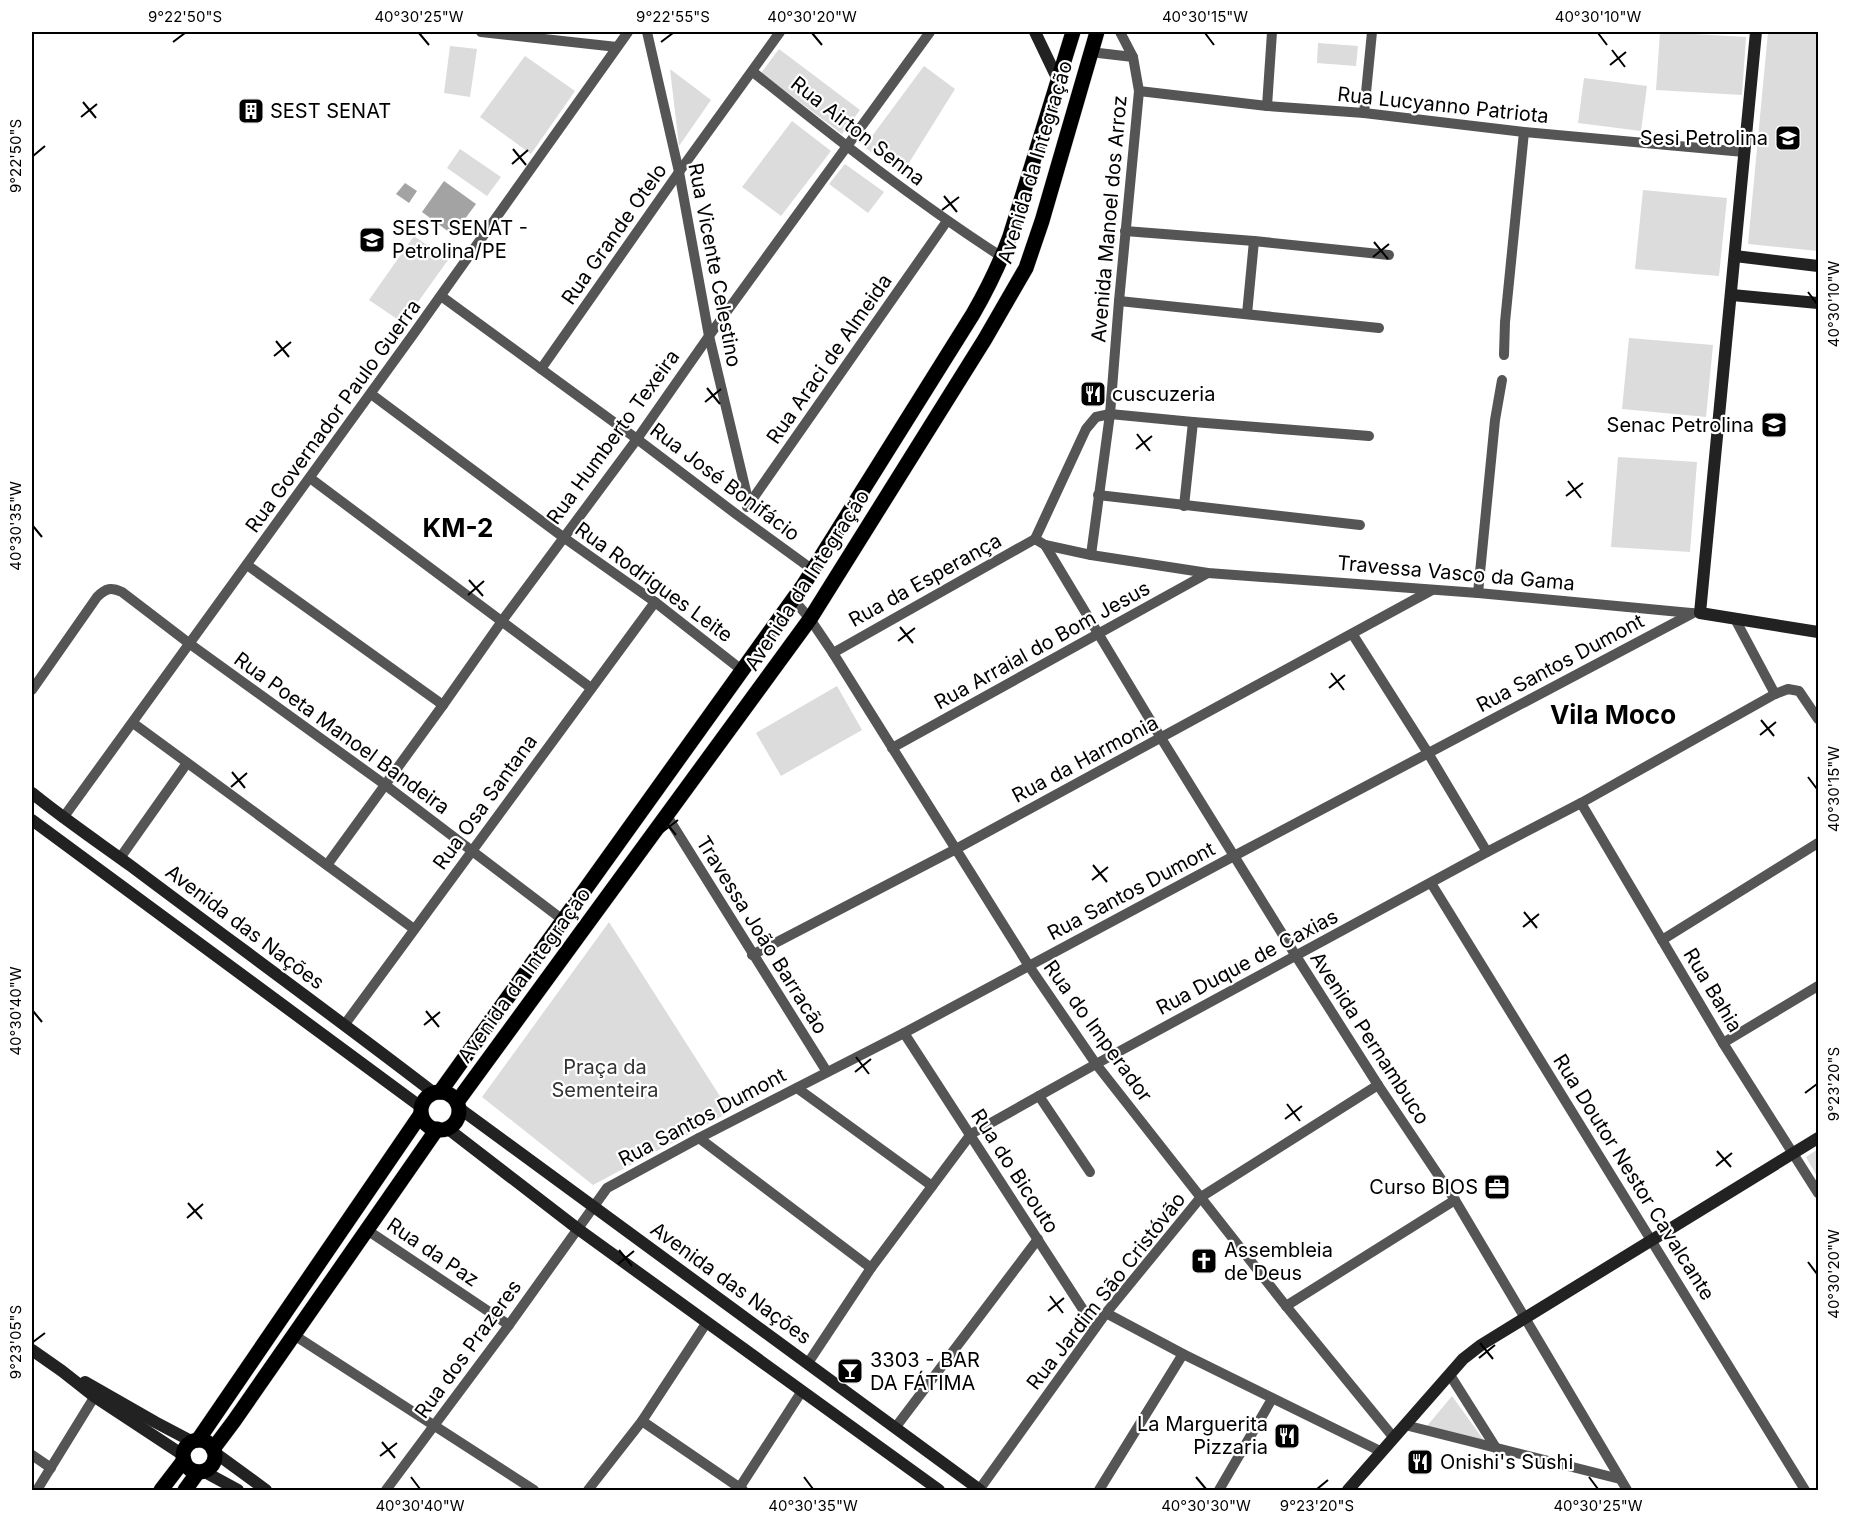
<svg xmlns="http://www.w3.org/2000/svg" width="1850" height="1522" viewBox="0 0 1850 1522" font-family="Inter,sans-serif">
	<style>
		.green { fill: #dcdcdc }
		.water { fill: #a3a3a3 }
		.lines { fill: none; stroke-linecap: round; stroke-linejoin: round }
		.primary-casing { stroke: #dbdbdb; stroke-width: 16 }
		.street { stroke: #555; stroke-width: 10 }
		.secondary { stroke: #222; stroke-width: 12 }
		.primary { stroke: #000; stroke-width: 15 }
		.ticks { fill: none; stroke: #000; stroke-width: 2 }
		.labels { text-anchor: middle; stroke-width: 4.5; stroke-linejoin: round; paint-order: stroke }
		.street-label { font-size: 20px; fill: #000; stroke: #fff }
		.poi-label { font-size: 20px; fill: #000; stroke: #fff; text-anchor: start }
		.park-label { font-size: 20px; fill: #333; stroke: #fff }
		.district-label { font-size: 26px; font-weight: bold; fill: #000; stroke: #fff }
		.neatline { fill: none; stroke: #000; stroke-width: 2 }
		.ticks-label { font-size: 15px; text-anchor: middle; fill: #000 }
	</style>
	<rect width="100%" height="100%" fill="#fff"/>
	<g class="green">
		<path d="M1660,32L1746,37L1742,95L1656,90Z"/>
		<path d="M1768,32H1818V251L1748,244Z"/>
		<path d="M1318,43L1358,46L1356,66L1317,63Z"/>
		<path d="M450,46L477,49L470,97L444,93Z"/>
		<path d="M779,49L860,110L842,134L761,73Z"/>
		<path d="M525,56L575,91L531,154L480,117Z"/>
		<path d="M924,66L955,89L902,174L864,147Z"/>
		<path d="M670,69L711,100L679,146Z"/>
		<path d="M1584,78L1647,86L1641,131L1578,123Z"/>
		<path d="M792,121L831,151L781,216L742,187Z"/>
		<path d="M460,149L501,177L487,196L447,168Z"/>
		<path d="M845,164L884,192L868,213L829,184Z"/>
		<path d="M1643,190L1727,198L1719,276L1635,269Z"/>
		<path d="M414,236L448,260L403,323L369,300Z"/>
		<path d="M1629,338L1713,345L1706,417L1622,409Z"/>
		<path d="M1618,457L1697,462L1690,552L1611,547Z"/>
		<path d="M837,686L862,730L781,776L756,733Z"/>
		<path d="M609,922L730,1112L593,1185L482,1097Z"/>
		<path d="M1818,1149V1178L1806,1157Z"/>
		<path d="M1452,1396L1488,1446L1427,1426Z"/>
	</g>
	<g class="water">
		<path d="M444,181L476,204L453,235L422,212Z"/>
		<path d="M405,183L417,191L409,203L396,194Z"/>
	</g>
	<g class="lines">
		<g class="primary-casing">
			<g id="primary">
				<path d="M440,1092L804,584L973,314C988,288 1000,263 1010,236L1073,32"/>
				<circle cx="440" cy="1111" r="19"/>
				<path d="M457,1102L810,619L985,339L1026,268L1042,221L1097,32"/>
				<path d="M198,1440L421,1114"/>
				<circle cx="199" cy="1456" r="16"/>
				<path d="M213,1449L234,1421L437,1129"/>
				<path d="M161,1490L184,1460"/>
				<path d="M185,1490L198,1472"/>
			</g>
		</g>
		<g class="street">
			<path d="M481,32L617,47"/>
			<path d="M647,32L679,172L709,336L749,504"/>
			<path d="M1090,52L1133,57"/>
			<path d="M753,72C834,137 915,201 1002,257"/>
			<path d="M1139,91L1267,106L1364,113L1524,132L1744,152"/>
			<path d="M1267,106L1272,32"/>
			<path d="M1364,113L1372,32"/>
			<path d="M1125,231L1254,241L1389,255"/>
			<path d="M441,296L637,439L736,514L813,570"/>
			<path d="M1119,301L1379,328"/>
			<path d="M1247,314L1254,241"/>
			<path d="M1504,355L1505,322L1524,132"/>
			<path d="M541,369L679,172L780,32"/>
			<path d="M371,394L563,537L655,602L743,671"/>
			<path d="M310,478L591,688"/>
			<path d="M1098,495L1360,525"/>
			<path d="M1184,506L1193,422"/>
			<path d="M747,507L947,221"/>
			<path d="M1035,539L1045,545L1091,555L1208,573L1478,593L1691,613"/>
			<path d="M1035,539L1086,429L1096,417L1110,414L1193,422L1369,436"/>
			<path d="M1045,545L1161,738L1296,956L1378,1085L1455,1200L1627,1490"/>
			<path d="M1091,555L1110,414L1119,301L1139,91L1133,57L1120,32"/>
			<path d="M247,565L443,705"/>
			<path d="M1478,593L1495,420L1502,380"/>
			<path d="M793,599L810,619L833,653L1029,966L1096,1064L1286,1306L1394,1438"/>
			<path d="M1735,619L1775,694"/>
			<path d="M1353,635L1428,753L1487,852"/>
			<path d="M833,653L1035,539"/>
			<path d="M32,690L97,597C106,588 111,587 122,592L190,644L384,784L563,920"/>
			<path d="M133,723L414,929"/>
			<path d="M892,748L1208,573"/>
			<path d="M1581,803L1723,1043L1818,1193"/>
			<path d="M667,816L827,1072"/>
			<path d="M63,818L412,336L628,32"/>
			<path d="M120,858L187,763"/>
			<path d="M327,865L443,705L502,621L637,439L709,336L930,32"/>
			<path d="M1431,883L1805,1490"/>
			<path d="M1662,940L1818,843"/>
			<path d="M752,955L956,849L1432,590"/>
			<path d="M345,1024L655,602"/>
			<path d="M904,1033L1095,1328"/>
			<path d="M1723,1043L1818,986"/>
			<path d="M797,1088L932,1186"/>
			<path d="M1039,1096L1090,1172"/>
			<path d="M699,1138L871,1268"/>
			<path d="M367,1230L509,1325"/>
			<path d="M1286,1306L1455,1200"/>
			<path d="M1106,1313L1183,1354L1382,1452"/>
			<path d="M294,1335L534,1490"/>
			<path d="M808,1363L871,1268L971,1134L1096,1064L1487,852L1581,803L1775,694L1788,689L1799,691L1818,719"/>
			<path d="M1450,1375L1496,1448"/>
			<path d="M642,1421L743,1490"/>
			<path d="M1405,1425L1620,1479"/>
			<path d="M895,1428L1038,1239"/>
			<path d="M32,1455L51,1468"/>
			<path d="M37,1490L98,1391"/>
			<path d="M386,1490L509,1325L607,1188L699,1138L904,1033L1234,856L1693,613"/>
			<path d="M588,1490L642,1421L707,1322"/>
			<path d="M738,1490L802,1391"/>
			<path d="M979,1490L1106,1313L1201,1197L1378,1085"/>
			<path d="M1099,1490L1183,1354"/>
			<path d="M1219,1490L1272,1399"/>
		</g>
		<g class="secondary">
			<path d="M1035,32L1058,80"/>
			<path d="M1756,32L1700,613L1818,632"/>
			<path d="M1735,256L1818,266"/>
			<path d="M1732,295L1818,303"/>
			<path d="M32,793C64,819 98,842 131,866C232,942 334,1016 434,1093"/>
			<path d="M32,820L421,1107"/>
			<path d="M459,1108L980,1490"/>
			<path d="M447,1128L578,1229L939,1490"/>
			<path d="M32,1350L62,1371L95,1397L183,1455"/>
			<path d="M85,1382L155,1422L193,1442"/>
			<path d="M214,1452L266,1490"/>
			<path d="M203,1471L238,1490"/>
			<path d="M1348,1490L1463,1359L1481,1345L1818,1138"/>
		</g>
		<use href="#primary" class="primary"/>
	</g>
	<path class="ticks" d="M419,33L429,45M812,33L822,45M1205,33L1214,45M1598,33L1607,45M173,42L185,33M661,42L673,33M1612,50L1625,67M1610,65L1626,52M83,102L96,118M81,117L97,104M513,149L526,165M33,156L45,146M512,164L528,150M944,196L957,212M942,210L959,197M1374,242L1388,259M1373,257L1389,244M1808,292L1817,304M276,341L289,357M274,356L291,342M707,388L720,404M705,402L721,389M1137,434L1150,451M1136,449L1152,436M1568,481L1581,498M1566,496L1583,483M33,526L42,537M469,580L483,596M468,595L484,581M900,627L913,643M898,641L915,628M1331,673L1344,690M1329,688L1345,675M1761,720L1774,736M1760,735L1776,722M232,772L245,788M1808,777L1817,789M231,787L247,773M663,819L676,835M661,833L678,820M1093,865L1107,882M1092,880L1108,867M1524,912L1537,928M1523,927L1539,914M33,1011L42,1022M426,1011L439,1027M424,1025L440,1012M856,1057L869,1074M855,1072L871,1059M1805,1093L1817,1084M1287,1104L1300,1121M1285,1119L1302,1106M1717,1151L1731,1167M1716,1166L1732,1153M188,1203L202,1219M187,1218L203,1204M619,1250L632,1266M1808,1262L1817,1274M618,1264L634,1251M1050,1296L1063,1313M1048,1311L1064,1298M33,1342L45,1333M1480,1343L1493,1359M1479,1358L1495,1345M382,1442L395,1458M380,1456L397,1443M411,1477L420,1489M804,1477L813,1489M1196,1477L1206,1489M1589,1477L1598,1489M1317,1489L1328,1480"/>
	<defs>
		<g id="building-square" transform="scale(1.35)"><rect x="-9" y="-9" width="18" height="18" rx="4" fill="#000" stroke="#fff"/><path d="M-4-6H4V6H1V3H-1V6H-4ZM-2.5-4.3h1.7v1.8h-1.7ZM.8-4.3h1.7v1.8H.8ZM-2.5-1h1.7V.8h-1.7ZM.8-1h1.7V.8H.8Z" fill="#fff"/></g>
		<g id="university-square" transform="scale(1.35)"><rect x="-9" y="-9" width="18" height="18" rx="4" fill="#000" stroke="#fff"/><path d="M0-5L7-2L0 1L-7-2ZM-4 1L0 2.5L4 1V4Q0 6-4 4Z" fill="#fff"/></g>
		<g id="restaurant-square" transform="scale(1.35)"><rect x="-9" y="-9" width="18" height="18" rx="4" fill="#000" stroke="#fff"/><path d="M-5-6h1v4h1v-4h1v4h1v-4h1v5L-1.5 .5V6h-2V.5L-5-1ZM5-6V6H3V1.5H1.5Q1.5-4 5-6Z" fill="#fff"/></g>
		<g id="school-square" transform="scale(1.35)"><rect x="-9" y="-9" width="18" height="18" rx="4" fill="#000" stroke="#fff"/><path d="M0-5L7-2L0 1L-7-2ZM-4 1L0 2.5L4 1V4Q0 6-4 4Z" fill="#fff"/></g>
		<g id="office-square" transform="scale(1.35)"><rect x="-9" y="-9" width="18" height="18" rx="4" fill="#000" stroke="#fff"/><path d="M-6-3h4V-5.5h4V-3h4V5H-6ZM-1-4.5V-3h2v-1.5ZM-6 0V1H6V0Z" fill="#fff"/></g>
		<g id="church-square" transform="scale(1.35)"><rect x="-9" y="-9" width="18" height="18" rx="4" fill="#000" stroke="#fff"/><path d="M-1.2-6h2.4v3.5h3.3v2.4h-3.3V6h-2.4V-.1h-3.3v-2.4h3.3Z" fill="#fff"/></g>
		<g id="bar-square" transform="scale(1.35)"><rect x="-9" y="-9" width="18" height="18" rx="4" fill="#000" stroke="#fff"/><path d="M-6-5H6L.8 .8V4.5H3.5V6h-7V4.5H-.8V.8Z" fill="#fff"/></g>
	</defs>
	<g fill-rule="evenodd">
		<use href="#building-square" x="251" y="111"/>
		<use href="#university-square" x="1788" y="138"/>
		<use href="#university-square" x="372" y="240"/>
		<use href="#restaurant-square" x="1093" y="394"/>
		<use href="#school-square" x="1774" y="425"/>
		<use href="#office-square" x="1497" y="1187"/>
		<use href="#church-square" x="1204" y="1261"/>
		<use href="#bar-square" x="850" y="1371"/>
		<use href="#restaurant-square" x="1287" y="1436"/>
		<use href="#restaurant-square" x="1420" y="1462"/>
	</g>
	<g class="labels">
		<g class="street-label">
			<text transform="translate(1443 105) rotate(6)" y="7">Rua Lucyanno Patriota</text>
			<text transform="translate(858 131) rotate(38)" y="7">Rua Airton Senna</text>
			<text transform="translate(1035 162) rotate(-73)" y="7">Avenida da Integração</text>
			<text transform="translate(1109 219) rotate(-85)" y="7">Avenida Manoel dos Arroz</text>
			<text transform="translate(614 234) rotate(-55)" y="7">Rua Grande Otelo</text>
			<text transform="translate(715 265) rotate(79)" y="7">Rua Vicente Celestino</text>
			<text transform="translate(829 359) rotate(-55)" y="7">Rua Araci de Almeida</text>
			<text transform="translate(333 416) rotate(-54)" y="7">Rua Governador Paulo Guerra</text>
			<text transform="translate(613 437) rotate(-54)" y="7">Rua Humberto Texeira</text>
			<text transform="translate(725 482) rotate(37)" y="7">Rua José Bonifácio</text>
			<text transform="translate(1456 573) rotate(5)" y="7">Travessa Vasco da Gama</text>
			<text transform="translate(807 580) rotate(-57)" y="7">Avenida da Integração</text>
			<text transform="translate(925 580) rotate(-29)" y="7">Rua da Esperança</text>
			<text transform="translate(654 582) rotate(36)" y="7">Rua Rodrigues Leite</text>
			<text transform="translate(1042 645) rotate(-29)" y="7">Rua Arraial do Bom Jesus</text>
			<text transform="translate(1560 663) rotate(-28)" y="7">Rua Santos Dumont</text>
			<text transform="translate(342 733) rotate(36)" y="7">Rua Poeta Manoel Bandeira</text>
			<text transform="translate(1085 759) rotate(-28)" y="7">Rua da Harmonia</text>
			<text transform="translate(485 802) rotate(-54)" y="7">Rua Osa Santana</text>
			<text transform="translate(1131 891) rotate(-28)" y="7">Rua Santos Dumont</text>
			<text transform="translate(245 927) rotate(37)" y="7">Avenida das Nações</text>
			<text transform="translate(762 935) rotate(58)" y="7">Travessa João Barracão</text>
			<text transform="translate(1247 962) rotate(-28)" y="7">Rua Duque de Caxias</text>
			<text transform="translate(524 975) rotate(-54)" y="7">Avenida da Integração</text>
			<text transform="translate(1713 990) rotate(59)" y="7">Rua Bahia</text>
			<text transform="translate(1098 1031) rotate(54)" y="7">Rua do Imperador</text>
			<text transform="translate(1370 1038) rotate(57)" y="7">Avenida Pernambuco</text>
			<text transform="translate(702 1117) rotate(-28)" y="7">Rua Santos Dumont</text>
			<text transform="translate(1015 1171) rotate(57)" y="7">Rua do Bicouto</text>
			<text transform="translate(1634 1177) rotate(58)" y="7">Rua Doutor Nestor Cavalcante</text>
			<text transform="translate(433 1252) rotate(34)" y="7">Rua da Paz</text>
			<text transform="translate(731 1283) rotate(36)" y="7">Avenida das Nações</text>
			<text transform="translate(1106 1291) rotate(-52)" y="7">Rua Jardim São Cristóvão</text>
			<text transform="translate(468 1349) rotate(-54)" y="7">Rua dos Prazeres</text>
		</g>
		<g class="poi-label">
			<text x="270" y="118">SEST SENAT</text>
			<text x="1768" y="145" text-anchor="end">Sesi Petrolina</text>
			<text x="392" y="235">SEST SENAT -<tspan x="392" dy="23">Petrolina/PE</tspan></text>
			<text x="1112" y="401">cuscuzeria</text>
			<text x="1754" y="432" text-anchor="end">Senac Petrolina</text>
			<text x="1478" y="1194" text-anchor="end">Curso BIOS</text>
			<text x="1224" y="1257">Assembleia<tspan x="1224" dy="23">de Deus</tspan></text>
			<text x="870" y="1367">3303 - BAR<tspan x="870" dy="23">DA FÁTIMA</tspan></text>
			<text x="1268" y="1431" text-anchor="end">La Marguerita<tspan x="1268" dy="23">Pizzaria</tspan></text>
			<text x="1440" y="1469">Onishi's Sushi</text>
		</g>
		<g class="park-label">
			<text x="605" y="1074">Praça da<tspan x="605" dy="23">Sementeira</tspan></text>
		</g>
		<g class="district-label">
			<text x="458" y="537">KM-2</text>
			<text x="1613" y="724">Vila Moco</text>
		</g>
	</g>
	<rect width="1850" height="1522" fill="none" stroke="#ffffff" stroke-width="66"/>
	<rect x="33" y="33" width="1784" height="1456" class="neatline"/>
	<g class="ticks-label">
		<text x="185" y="22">9°22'50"S</text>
		<text x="419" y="22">40°30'25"W</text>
		<text x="673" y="22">9°22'55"S</text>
		<text x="812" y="22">40°30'20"W</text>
		<text x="1205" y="22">40°30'15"W</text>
		<text x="1598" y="22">40°30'10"W</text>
		<text transform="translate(16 156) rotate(-90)" y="5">9°22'50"S</text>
		<text transform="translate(1834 304) rotate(-90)" y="5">40°30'10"W</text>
		<text transform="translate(16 526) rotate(-90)" y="5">40°30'35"W</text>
		<text transform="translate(1834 789) rotate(-90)" y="5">40°30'15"W</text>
		<text transform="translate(16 1011) rotate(-90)" y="5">40°30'40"W</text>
		<text transform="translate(1834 1084) rotate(-90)" y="5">9°23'20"S</text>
		<text transform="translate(1834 1274) rotate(-90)" y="5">40°30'20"W</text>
		<text transform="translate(16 1342) rotate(-90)" y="5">9°23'05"S</text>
		<text x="420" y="1511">40°30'40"W</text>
		<text x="813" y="1511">40°30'35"W</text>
		<text x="1206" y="1511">40°30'30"W</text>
		<text x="1317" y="1511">9°23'20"S</text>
		<text x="1598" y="1511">40°30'25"W</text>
	</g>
</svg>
